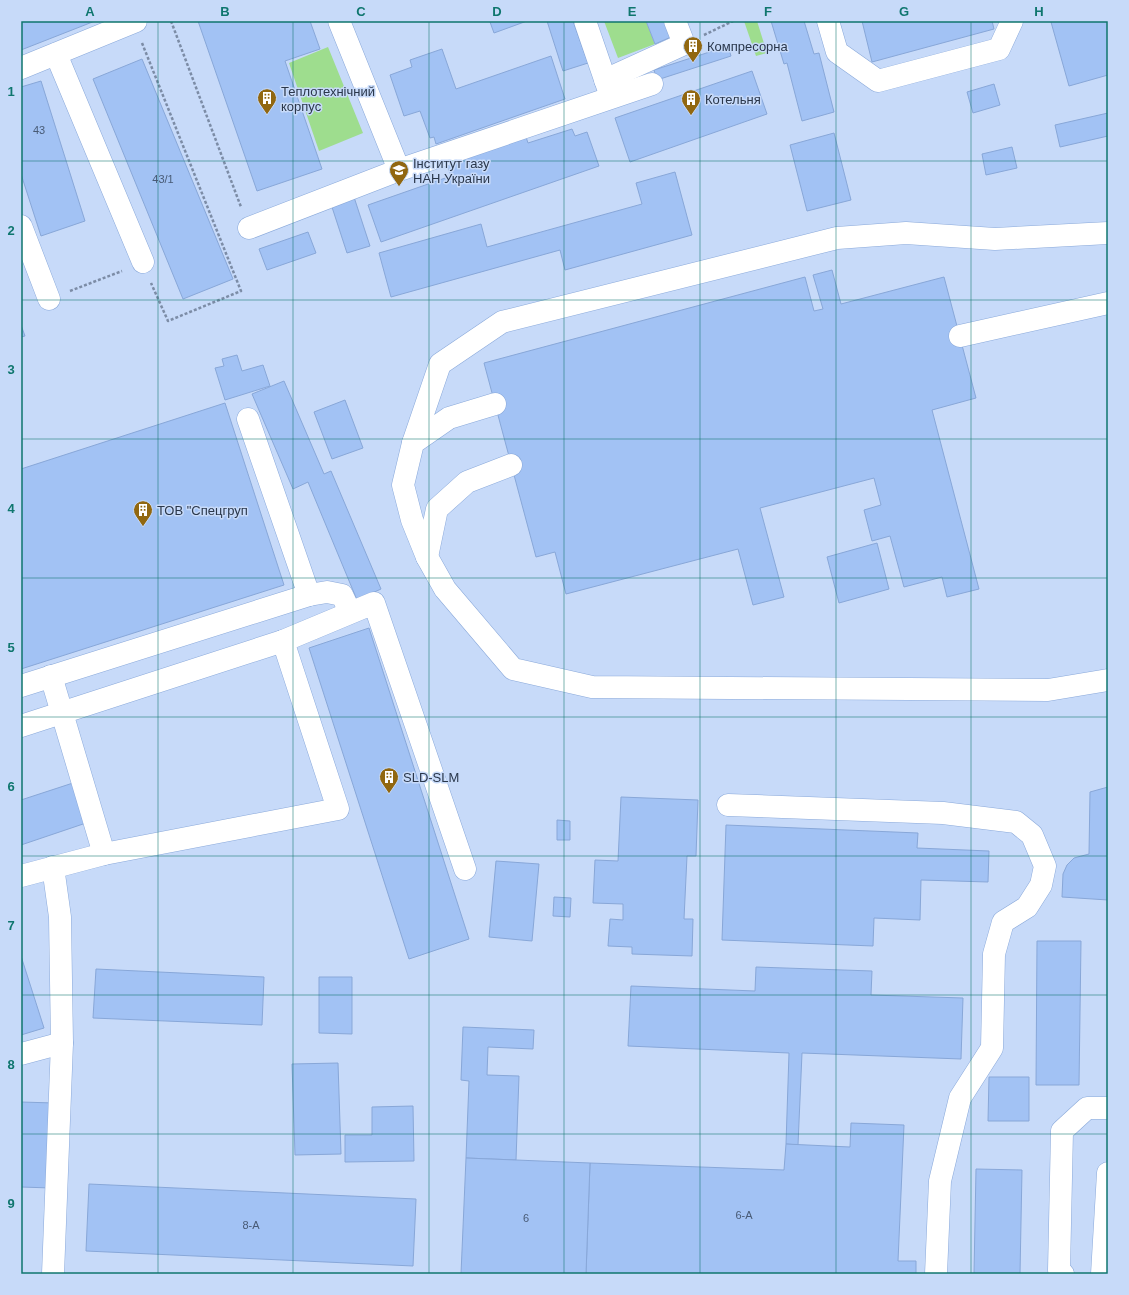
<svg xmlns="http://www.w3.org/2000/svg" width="1129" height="1295" viewBox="0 0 1129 1295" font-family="Arial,sans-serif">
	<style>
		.green { fill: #9edd8e }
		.building { fill: #a2c2f4; stroke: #88a7d8 }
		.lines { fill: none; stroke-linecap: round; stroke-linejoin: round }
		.minor-casing { stroke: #8aa9da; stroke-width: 23 }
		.path { stroke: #7c8ca6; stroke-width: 2.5; stroke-dasharray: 3 2; stroke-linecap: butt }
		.minor { stroke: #fff; stroke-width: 22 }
		.grid { fill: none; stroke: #0f766e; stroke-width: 1; stroke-opacity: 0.55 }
		.labels { text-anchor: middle; stroke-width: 3; stroke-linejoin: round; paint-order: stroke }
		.number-label { font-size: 11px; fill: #485a75 }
		.poi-label { font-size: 13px; fill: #2a374b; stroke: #c7daf9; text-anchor: start }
		.neatline { fill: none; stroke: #0f766e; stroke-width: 1.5 }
		.grid-label { font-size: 13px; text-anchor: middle; font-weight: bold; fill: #0f766e }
	</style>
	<rect width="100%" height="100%" fill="#c7daf9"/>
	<g class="green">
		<path d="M604,21H646L655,44L618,58Z"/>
		<path d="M744,21H757L767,53L756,56Z"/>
		<path d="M328,47L363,133L319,151L289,63Z"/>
	</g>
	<g class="building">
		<path d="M21,21H95L21,50Z"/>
		<path d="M198,21H310L320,49L285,61L322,169L257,191Z"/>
		<path d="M491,21H527L494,33L490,22Z"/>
		<path d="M547,21H573L588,63L563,71Z"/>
		<path d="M646,21H665L671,37L655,44Z"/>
		<path d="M771,21H804L814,54L819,53L834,112L802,121L787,63L784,64Z"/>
		<path d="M862,21H992L994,29L872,62Z"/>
		<path d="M1054,21H1108V75L1069,86L1051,22Z"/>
		<path d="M728,46L731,56L657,80L654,70Z"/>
		<path d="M442,49L456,89L551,56L565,99L436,144L434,137L430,138L420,111L404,116L390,75L412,67L410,60Z"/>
		<path d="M142,59L233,279L183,299L93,79Z"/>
		<path d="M752,71L767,114L630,162L615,118Z"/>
		<path d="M41,81L85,221L41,236L21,174V87Z"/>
		<path d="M994,84L1000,105L973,113L967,92Z"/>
		<path d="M1108,113V136L1060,147L1055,125Z"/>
		<path d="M572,129L575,136L587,132L599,166L381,242L368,205L451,176L447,165L526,137L528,143Z"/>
		<path d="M834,133L851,200L807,211L790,145Z"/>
		<path d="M1012,147L1017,168L986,175L982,154Z"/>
		<path d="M675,172L692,235L565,270L560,250L391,297L379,253L481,224L487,247L642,204L636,183Z"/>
		<path d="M353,194L370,246L347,253L330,201Z"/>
		<path d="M308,232L316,253L267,270L259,249Z"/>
		<path d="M832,270L841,304L944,277L976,398L932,410L979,589L947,597L942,577L904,587L890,536L872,541L864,510L881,505L874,478L760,508L784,597L753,605L738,549L566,594L555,552L536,557L484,363L805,277L814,311L823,309L813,275Z"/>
		<path d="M21,325L25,336L21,337Z"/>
		<path d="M237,355L242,371L263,365L270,386L225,400L215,368L224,366L222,359Z"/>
		<path d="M284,381L324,474L331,471L381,589L357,600L308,482L293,489L252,394Z"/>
		<path d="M345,400L363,448L332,459L314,412Z"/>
		<path d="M225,403L284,585L21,669V469Z"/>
		<path d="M877,543L889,589L839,603L827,557Z"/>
		<path d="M369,628L469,939L409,959L309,648Z"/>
		<path d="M76,782L89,822L21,845V800Z"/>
		<path d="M1108,787V900L1062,897L1063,874L1067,865L1074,858L1089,854L1090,792Z"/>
		<path d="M621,797L698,800L696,856H687L684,919H693L692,956L632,954V947L608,946L610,919L623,920V904L593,903L595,860L618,861Z"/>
		<path d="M557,820L570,821V840H557Z"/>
		<path d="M726,825L918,833L917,848L989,851L988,882L921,880L920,920L874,918L873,946L722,940Z"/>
		<path d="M496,861L539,864L532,941L489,937Z"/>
		<path d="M554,897L571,898L570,917L553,916Z"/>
		<path d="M1037,941H1081L1079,1085H1036Z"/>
		<path d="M21,956L44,1028L21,1035Z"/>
		<path d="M756,967L872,971L871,995L963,998L961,1059L802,1053L798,1145L786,1144L789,1053L628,1046L631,986L755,991Z"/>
		<path d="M96,969L264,977L262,1025L93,1018Z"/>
		<path d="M319,977H352V1034L319,1033Z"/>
		<path d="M463,1027L534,1030L533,1049L488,1047L487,1075L519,1076L516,1160L466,1158L469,1081L461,1080Z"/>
		<path d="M338,1063L341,1154L295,1155L292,1064Z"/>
		<path d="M989,1077H1029V1121H988Z"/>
		<path d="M21,1102L54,1103L51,1188L21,1187Z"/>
		<path d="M413,1106L414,1161L345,1162V1135H372V1107Z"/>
		<path d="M851,1123L904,1125L898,1261H916V1274H586L590,1163L784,1170L786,1144L850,1147Z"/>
		<path d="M466,1158L590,1163L586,1274H461Z"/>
		<path d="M976,1169L1022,1170L1020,1274H974Z"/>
		<path d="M89,1184L416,1199L413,1266L86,1251Z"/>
	</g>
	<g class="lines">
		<g class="minor-casing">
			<g id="minor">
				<path d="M339,21L399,170"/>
				<path d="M585,21L610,94"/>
				<path d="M828,21L837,52L878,81L999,49L1012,21"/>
				<path d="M56,54L143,262"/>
				<path d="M21,68L136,21"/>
				<path d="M605,80L684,44L675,21"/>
				<path d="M21,226L49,299"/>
				<path d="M249,228L399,170L652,84"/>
				<path d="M960,336L1108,303"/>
				<path d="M495,404L449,418L413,443L403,485L412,520L427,557L445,589L513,669L592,687L1048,690L1108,680"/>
				<path d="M248,419L309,595"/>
				<path d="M413,443L440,364L502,322L837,238L906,233L995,239L1108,233"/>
				<path d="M427,557L437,509L467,482L511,465"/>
				<path d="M51,676L104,854"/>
				<path d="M21,686L309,595L327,592L342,595L350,612"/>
				<path d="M21,726L283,641L374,603L465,869"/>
				<path d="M728,805L943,813L1016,822L1032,835L1045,866L1041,885L1027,907L1003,922L994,954L992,1048L960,1098L940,1181L936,1274"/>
				<path d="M53,867L60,917L62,1043L53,1274"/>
				<path d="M21,876L104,854L338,809L283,641"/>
				<path d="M21,1054L62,1043"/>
				<path d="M1063,1274L1059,1270L1062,1131L1087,1108H1108"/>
				<path d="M1102,1274L1108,1173"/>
			</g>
		</g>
		<g class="path">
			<path d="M171,21L241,207"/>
			<path d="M704,35L733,21"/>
			<path d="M142,43L241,291L168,321L151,283"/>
			<path d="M70,291L122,271"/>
		</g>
		<use href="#minor" class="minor"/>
	</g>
	<path class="grid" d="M158,21V1274M293,21V1274M429,21V1274M564,21V1274M700,21V1274M836,21V1274M971,21V1274M21,161H1108M21,300H1108M21,439H1108M21,578H1108M21,717H1108M21,856H1108M21,995H1108M21,1134H1108"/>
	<defs>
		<g id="building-pin" transform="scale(1)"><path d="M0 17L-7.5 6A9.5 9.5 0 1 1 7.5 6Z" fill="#916710" stroke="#c7daf9"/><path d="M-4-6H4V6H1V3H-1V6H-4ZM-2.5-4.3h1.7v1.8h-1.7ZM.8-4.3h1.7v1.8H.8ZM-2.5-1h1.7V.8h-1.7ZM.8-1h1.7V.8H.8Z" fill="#fff"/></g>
		<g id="university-pin" transform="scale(1)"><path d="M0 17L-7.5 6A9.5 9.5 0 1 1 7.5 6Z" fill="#916710" stroke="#c7daf9"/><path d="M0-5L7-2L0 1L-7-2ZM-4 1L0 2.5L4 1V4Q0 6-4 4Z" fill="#fff"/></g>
	</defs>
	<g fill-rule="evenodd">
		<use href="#building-pin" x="693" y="46"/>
		<use href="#building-pin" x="267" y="98"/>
		<use href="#building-pin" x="691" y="99"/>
		<use href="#university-pin" x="399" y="170"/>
		<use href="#building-pin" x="143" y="510"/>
		<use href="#building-pin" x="389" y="777"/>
	</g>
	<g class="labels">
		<g class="number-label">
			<text x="39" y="134">43</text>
			<text x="163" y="183">43/1</text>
			<text x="744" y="1219">6-А</text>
			<text x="526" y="1222">6</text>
			<text x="251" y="1229">8-А</text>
		</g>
		<g class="poi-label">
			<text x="707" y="51">Компресорна</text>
			<text x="281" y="96">Теплотехнічний<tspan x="281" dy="15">корпус</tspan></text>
			<text x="705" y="104">Котельня</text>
			<text x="413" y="168">Інститут газу<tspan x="413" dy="15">НАН України</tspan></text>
			<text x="157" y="515">ТОВ "Спецгруп</text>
			<text x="403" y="782">SLD-SLM</text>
		</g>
	</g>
	<rect width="1129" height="1295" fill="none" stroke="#c7daf9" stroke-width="44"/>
	<rect x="22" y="22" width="1085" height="1251" class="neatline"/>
	<g class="grid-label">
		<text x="90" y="16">A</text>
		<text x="225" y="16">B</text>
		<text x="361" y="16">C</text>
		<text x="497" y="16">D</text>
		<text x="632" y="16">E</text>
		<text x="768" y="16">F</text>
		<text x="904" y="16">G</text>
		<text x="1039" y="16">H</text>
		<text x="11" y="96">1</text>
		<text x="11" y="235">2</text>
		<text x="11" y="374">3</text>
		<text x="11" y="513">4</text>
		<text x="11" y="652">5</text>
		<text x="11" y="791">6</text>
		<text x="11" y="930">7</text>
		<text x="11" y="1069">8</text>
		<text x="11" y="1208">9</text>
	</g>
</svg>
